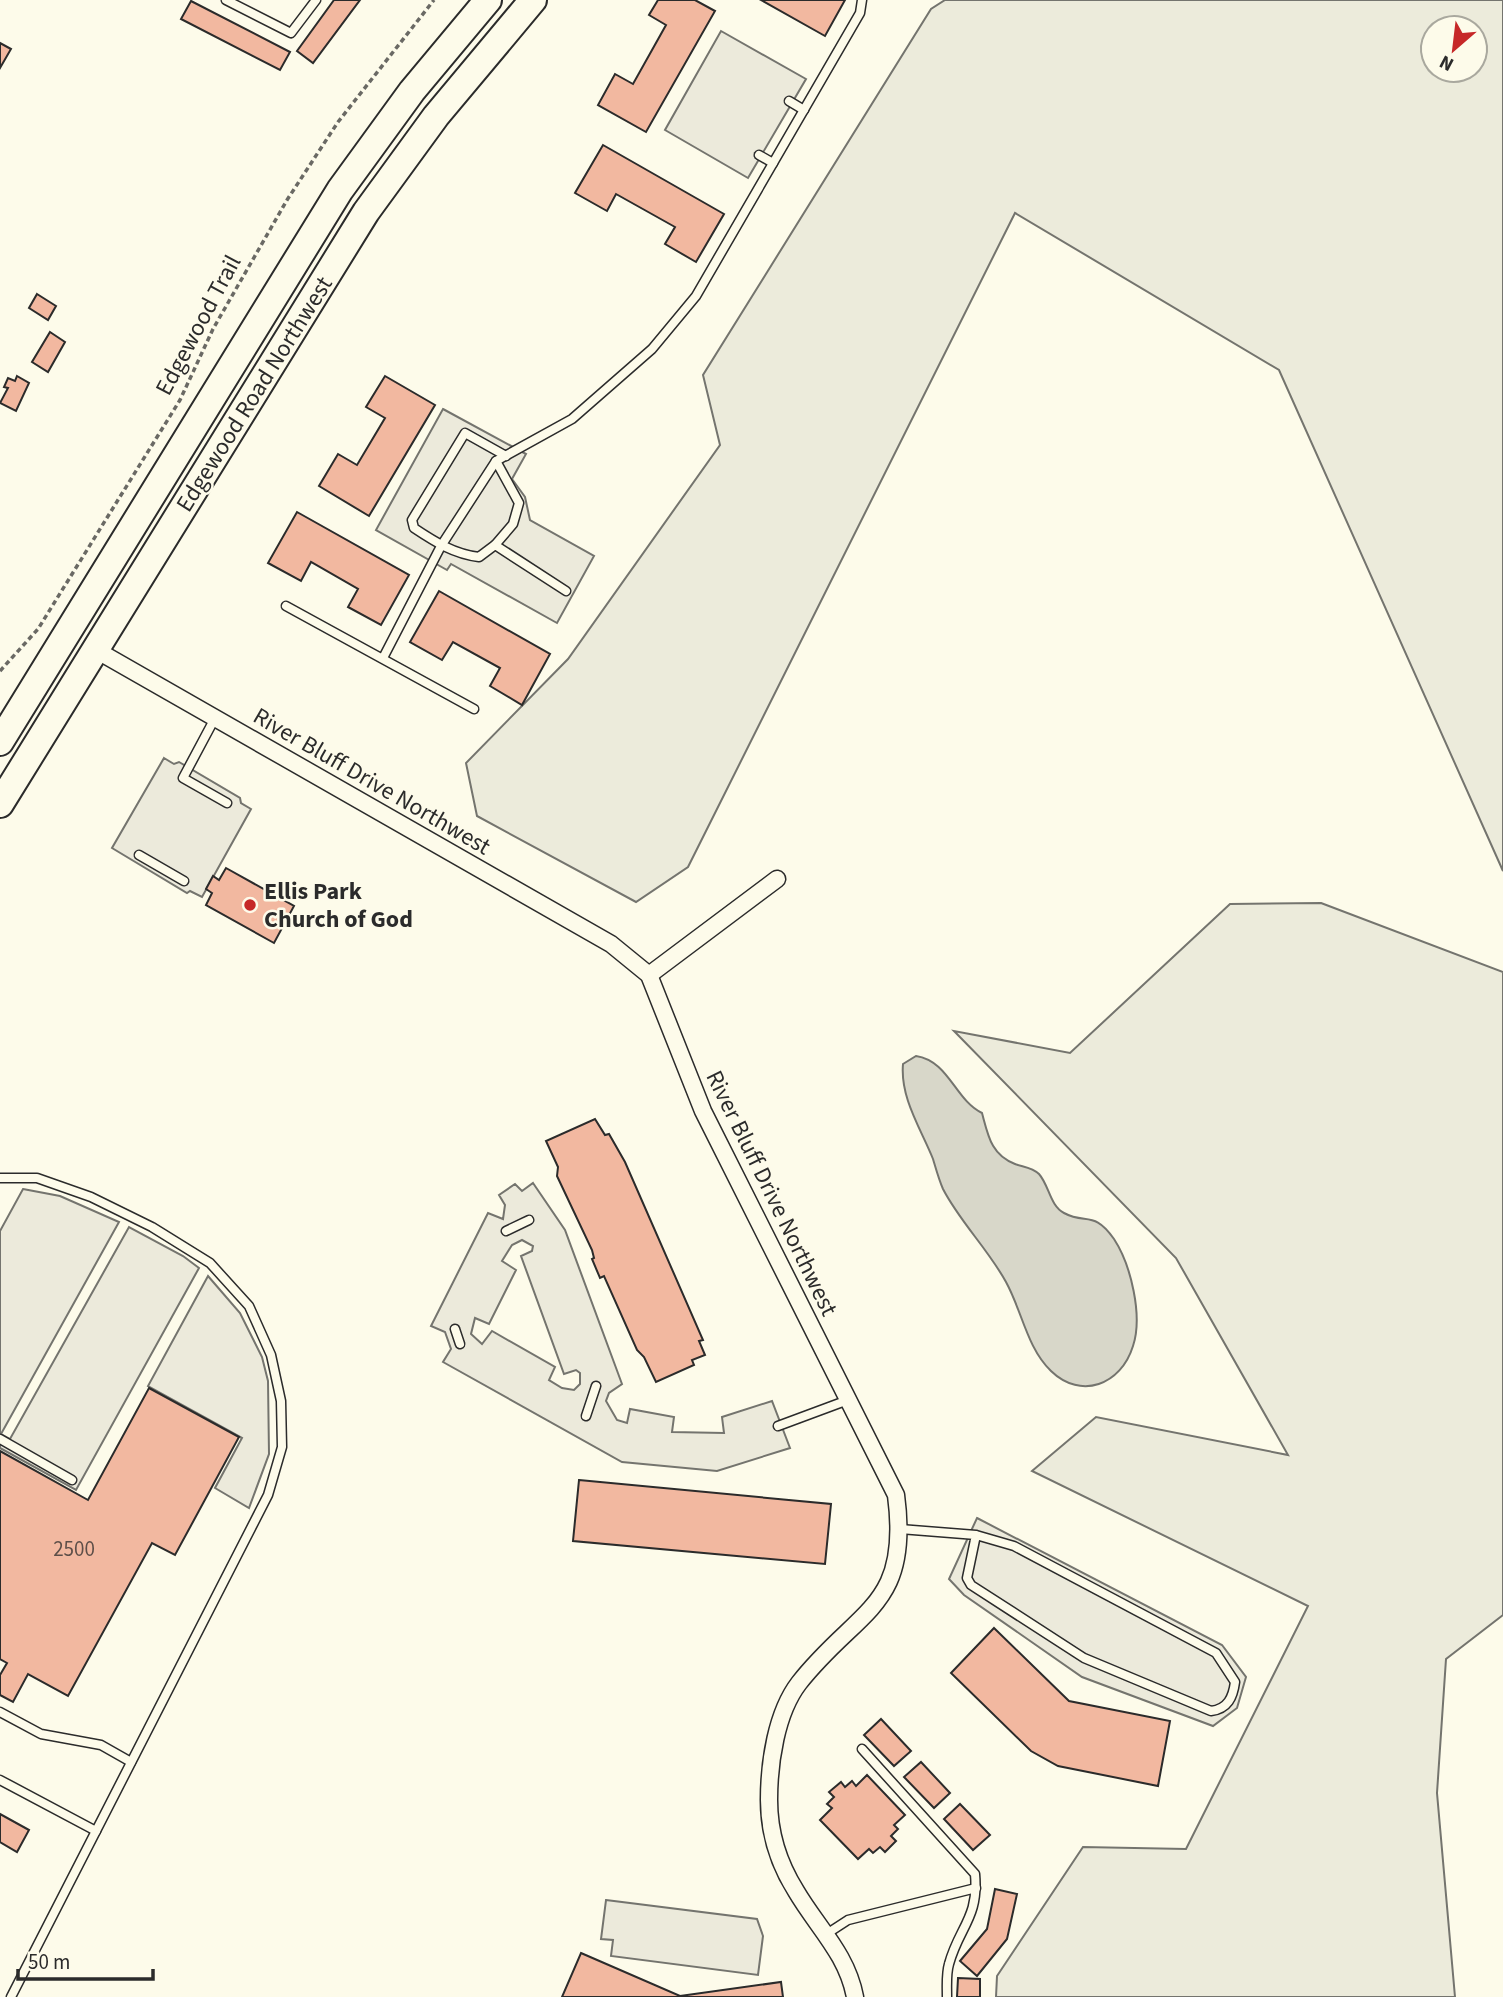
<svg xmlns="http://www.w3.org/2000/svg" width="1503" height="1997" viewBox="0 0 1503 1997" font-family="'Source Sans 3',sans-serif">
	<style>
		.green { fill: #ecebdb; stroke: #74746e; stroke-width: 2; fill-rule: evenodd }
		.parking { fill: #eceadb; stroke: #74746e; stroke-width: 2; fill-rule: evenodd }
		.water { fill: #d8d7c9; stroke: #74746e; stroke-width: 2 }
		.building { fill: #f2b8a0; stroke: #2b2b2b; stroke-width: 2 }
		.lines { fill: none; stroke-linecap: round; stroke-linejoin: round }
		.lane-casing { stroke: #2b2b2b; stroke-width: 11 }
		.street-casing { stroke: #2b2b2b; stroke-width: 19 }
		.primary-casing { stroke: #2b2b2b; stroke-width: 30 }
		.path { stroke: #6a6964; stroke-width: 3.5; stroke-dasharray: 5 3.5; stroke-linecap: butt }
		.lane { stroke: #fdfbea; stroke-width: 8 }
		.street { stroke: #fdfbea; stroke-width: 16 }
		.primary { stroke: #fdfbea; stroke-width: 26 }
		.poi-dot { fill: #c62828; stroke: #fdfbea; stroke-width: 2.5 }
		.labels { text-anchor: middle; stroke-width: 5; stroke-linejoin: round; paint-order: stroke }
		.number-label { font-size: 21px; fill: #5d4e48 }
		.street-label { font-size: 24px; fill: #2b2b2b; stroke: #fdfbea }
		.poi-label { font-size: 24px; font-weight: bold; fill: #2b2b2b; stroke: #fdfbea; text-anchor: start }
	</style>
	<rect width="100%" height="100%" fill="#fdfbea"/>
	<g class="green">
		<path d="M945,0H1503V871L1279,370L1015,213L688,867L636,902L477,816L466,763L568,659L720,445L703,375L931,9ZM1475,28V70H1433V28Z"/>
		<path d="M1321,903L1503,972V1615L1446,1659L1437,1793L1455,1997H996L997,1976L1083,1847L1186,1849L1308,1606L1032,1471L1096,1417L1288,1455L1176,1258L954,1031L1070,1053L1230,904Z"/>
	</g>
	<g class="parking">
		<path d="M721,31L806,79L748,178L665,130Z"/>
		<path d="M443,409L526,454L512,479L525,497L530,520L594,556L557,623L451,564L447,570L376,530Z"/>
		<path d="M164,758L174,764L179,762L240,798L241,803L251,809L202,897L190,891L187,893L112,848Z"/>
		<path d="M533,1183L565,1230L622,1384L609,1393L606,1401L617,1420L627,1423L630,1409L674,1417L672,1432L724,1433L722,1417L772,1401L790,1448L717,1471L622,1462L443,1362L451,1349L445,1332L431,1326L488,1213L503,1219L505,1205L499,1195L515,1184L522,1191ZM522,1240L533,1246L532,1251L521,1256L564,1374L576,1370L580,1373V1384L574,1390L562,1388L549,1380L555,1367L492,1331L482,1344L471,1334L475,1318L489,1324L516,1270L502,1261L512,1245Z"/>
		<path d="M23,1189L60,1196L119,1222L1,1434L10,1439L129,1227L183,1256L199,1268L76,1490L0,1448V1231Z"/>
		<path d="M208,1276L240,1313L262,1357L268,1381L269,1454L249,1508L215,1488L242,1438L148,1386Z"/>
		<path d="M977,1518L1222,1645L1246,1677L1237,1708L1213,1726L1082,1677L964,1595L949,1579Z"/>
		<path d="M606,1900L757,1919L763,1936L758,1975L611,1956L613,1940L601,1939Z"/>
	</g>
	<path class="water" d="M916,1056C949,1061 955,1100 982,1113C988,1135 991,1155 1015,1164C1023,1167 1032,1167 1039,1174C1049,1185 1050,1206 1064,1213C1086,1225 1094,1210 1114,1239C1131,1265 1143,1316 1133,1346C1121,1385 1081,1400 1051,1371C1027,1348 1022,1311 1006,1282C988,1249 960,1222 943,1189C939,1180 936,1169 933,1159C921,1129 900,1098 903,1064Z"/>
	<g class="building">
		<path d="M334,0H360L313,63L297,51Z"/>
		<path d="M658,0H695L715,11L646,132L598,105L615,74L633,84L666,25L649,15Z"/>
		<path d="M761,0H845L825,36Z"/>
		<path d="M191,1L290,52L280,70L181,19Z"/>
		<path d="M0,43L11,49L0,68Z"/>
		<path d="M603,145L724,214L696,262L665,244L675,227L616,194L607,211L575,193Z"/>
		<path d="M37,294L56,306L48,320L29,308Z"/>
		<path d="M50,332L65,342L48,372L32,362Z"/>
		<path d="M17,376L29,383L16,411L0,403L8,388L4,387L8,378L15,381Z"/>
		<path d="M385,376L435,405L369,516L319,486L338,454L357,465L385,418L366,407Z"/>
		<path d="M297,512L409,575L381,625L348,607L358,589L311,562L301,581L268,563Z"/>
		<path d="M439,591L550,654L522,705L490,686L500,668L453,642L442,660L410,642Z"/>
		<path d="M226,868L294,906L274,943L206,905L212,893L206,889L213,876L219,880Z"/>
		<path d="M595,1119L605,1135L609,1134L625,1162L703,1340L699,1341L705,1355L692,1360L694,1365L656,1382L644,1357L637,1350L604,1276L600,1278L592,1259L594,1258L592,1250L557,1176L558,1167L546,1141Z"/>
		<path d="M149,1388L239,1437L175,1555L152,1543L68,1696L28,1674L13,1702L0,1695V1675L7,1663L0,1659V1451L88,1500Z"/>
		<path d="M579,1480L831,1504L825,1564L573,1541Z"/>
		<path d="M994,1628L1069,1701L1170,1721L1158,1786L1058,1766L1031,1751L951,1673Z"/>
		<path d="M881,1719L911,1751L894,1766L864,1735Z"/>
		<path d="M921,1762L950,1793L934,1808L904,1777Z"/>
		<path d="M867,1775L905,1815L894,1825L898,1829L891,1836L896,1841L885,1852L880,1847L873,1853L869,1849L858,1859L820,1820L832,1808L827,1804L834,1797L829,1792L841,1782L845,1787L852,1781L856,1786Z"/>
		<path d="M960,1804L990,1835L973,1850L944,1819Z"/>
		<path d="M0,1814L29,1830L17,1852L0,1842Z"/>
		<path d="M995,1889L1017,1894L1007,1939L977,1976L960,1961L987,1929Z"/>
		<path d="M581,1953L680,1996L781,1982L783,1997H562Z"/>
		<path d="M958,1978L980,1979V1997H957Z"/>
	</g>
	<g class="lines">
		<g class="lane-casing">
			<g id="lane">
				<path d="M226,0L291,33L316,0"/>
				<path d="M789,101L804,110"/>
				<path d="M759,155L773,163"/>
				<path d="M506,456L465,433L412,520L414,528C435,542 454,554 479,557L495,545L566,591"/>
				<path d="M495,545L513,524L519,503L496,461"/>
				<path d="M286,606L474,709"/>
				<path d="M383,658L441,546L496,461L572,419L652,349L696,296L860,13L862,0"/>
				<path d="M215,718L183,778L227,803"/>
				<path d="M139,855L184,881"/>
				<path d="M0,1178H37L91,1197L152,1227L210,1263L249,1306L271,1355L281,1401L282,1447L268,1495L11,1997"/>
				<path d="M506,1231L529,1220"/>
				<path d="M455,1329L460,1344"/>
				<path d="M586,1416L596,1386"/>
				<path d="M778,1426L848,1400"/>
				<path d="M0,1439L72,1480"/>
				<path d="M900,1529L976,1535L1014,1546L1216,1653L1235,1682C1233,1697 1228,1709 1211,1711L1084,1658L971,1585L967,1578L976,1535"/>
				<path d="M0,1712L41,1734L101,1745L131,1762"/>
				<path d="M862,1749L975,1874C979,1918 959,1927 949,1964C946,1974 947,1986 947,1997"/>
				<path d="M0,1780L96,1831"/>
				<path d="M828,1933L848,1920L976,1888"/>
			</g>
		</g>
		<g class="street-casing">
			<g id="street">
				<path d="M96,650L611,944L649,975L703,1111L896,1495C911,1608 858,1608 799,1683C776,1713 769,1763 769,1800C769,1832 779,1864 796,1891C817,1927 847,1954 855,1997"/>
				<path d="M649,975L777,879"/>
			</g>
		</g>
		<g class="primary-casing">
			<g id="primary">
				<path d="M0,742L340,190L412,91L488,0"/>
				<path d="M0,804L366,212L436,116L533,0"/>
			</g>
		</g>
		<path class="path" d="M0,671L38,629L180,400L213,329L287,200L338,122L434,0"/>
		<use href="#lane" class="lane"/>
		<use href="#street" class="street"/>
		<use href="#primary" class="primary"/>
	</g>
	<circle class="poi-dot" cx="250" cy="905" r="7"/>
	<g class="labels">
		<g class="number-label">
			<text x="74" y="1556">2500</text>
		</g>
		<g class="street-label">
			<text transform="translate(198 325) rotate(-62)" y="8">Edgewood Trail</text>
			<text transform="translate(254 394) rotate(-58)" y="8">Edgewood Road Northwest</text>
			<text transform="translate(372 781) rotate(30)" y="8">River Bluff Drive Northwest</text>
			<text transform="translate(772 1193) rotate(64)" y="8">River Bluff Drive Northwest</text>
		</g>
		<g class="poi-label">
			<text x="264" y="899">Ellis Park<tspan x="264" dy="28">Church of God</tspan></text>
		</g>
	</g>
	<g transform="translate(1454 49) rotate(208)"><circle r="33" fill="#fdfbea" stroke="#a9a89e" stroke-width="2"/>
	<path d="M0-5L12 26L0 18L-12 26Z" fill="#c62828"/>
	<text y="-10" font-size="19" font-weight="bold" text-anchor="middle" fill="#2b2b2b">N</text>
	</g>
	<path d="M18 1969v10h135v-10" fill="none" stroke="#2b2b2b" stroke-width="3.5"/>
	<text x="28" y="1969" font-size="21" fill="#2b2b2b" stroke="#fdfbea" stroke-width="5" paint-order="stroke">50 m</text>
</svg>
